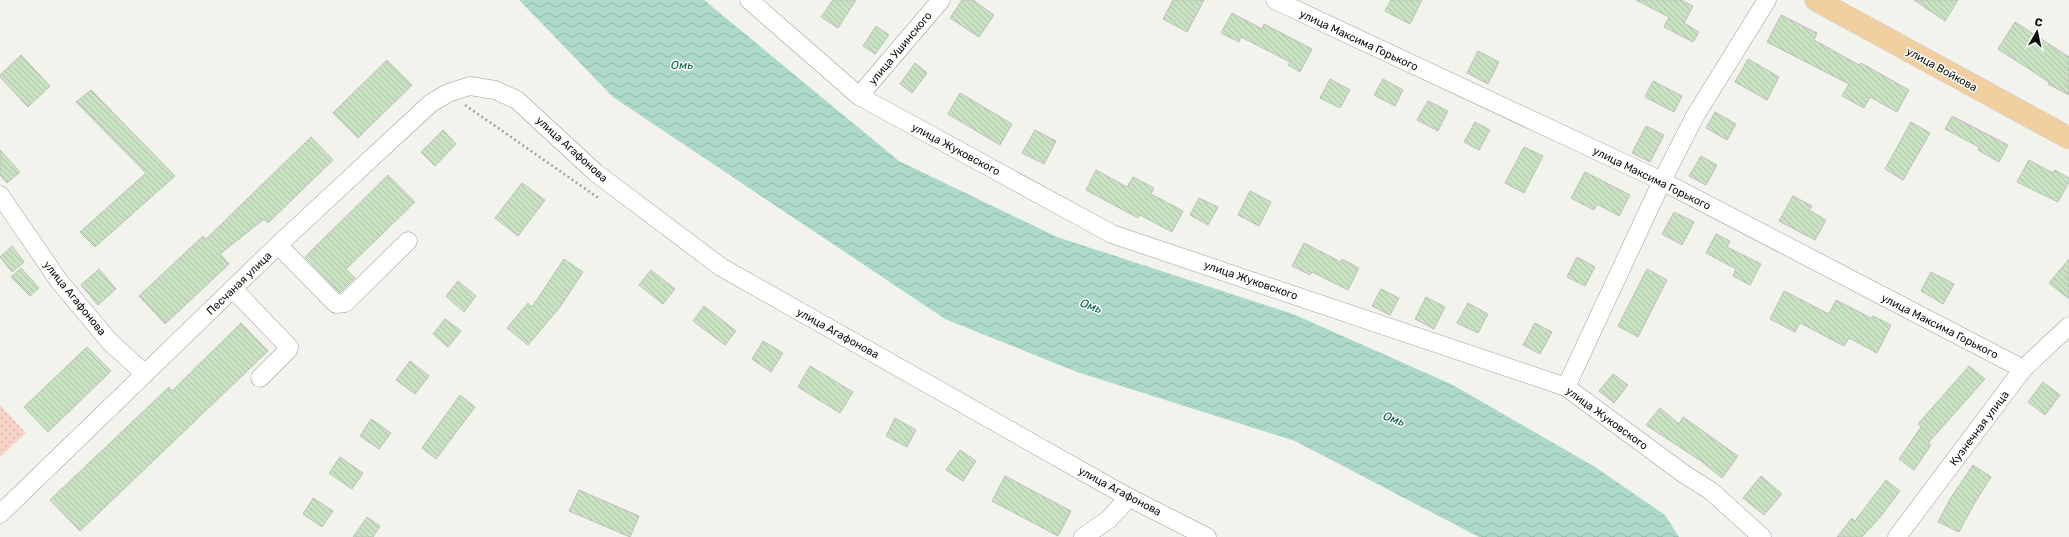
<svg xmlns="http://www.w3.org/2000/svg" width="2069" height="537" viewBox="0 0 2069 537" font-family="Rubik,sans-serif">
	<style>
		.grass { fill: url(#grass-dots) }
		.water { fill: url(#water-waves) }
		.building { fill: url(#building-back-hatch); stroke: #bdc0bc }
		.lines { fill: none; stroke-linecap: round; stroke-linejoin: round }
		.minor-casing { stroke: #9d9d98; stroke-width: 19 }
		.major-casing { stroke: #cecece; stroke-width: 23 }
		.path { stroke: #a2a29e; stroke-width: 2.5; stroke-dasharray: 2 3; stroke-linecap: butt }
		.minor { stroke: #fff; stroke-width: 18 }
		.major { stroke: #f2cfa0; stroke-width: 22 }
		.labels { text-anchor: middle; stroke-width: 3; stroke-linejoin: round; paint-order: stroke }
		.street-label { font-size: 11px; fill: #0c0c0a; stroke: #fffffe }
		.water-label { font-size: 12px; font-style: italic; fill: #055e4a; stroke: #fffffe }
	</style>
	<defs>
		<pattern id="grass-dots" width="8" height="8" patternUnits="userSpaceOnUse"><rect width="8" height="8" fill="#f6d3c6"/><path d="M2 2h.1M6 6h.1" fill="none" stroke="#d2b4a9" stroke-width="1.8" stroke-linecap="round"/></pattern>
		<pattern id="water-waves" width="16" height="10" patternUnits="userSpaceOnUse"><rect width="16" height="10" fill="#acd9c9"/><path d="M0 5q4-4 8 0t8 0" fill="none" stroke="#93b9ab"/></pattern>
		<pattern id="building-back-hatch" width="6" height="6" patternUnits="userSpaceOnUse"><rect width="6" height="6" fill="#c9e2c1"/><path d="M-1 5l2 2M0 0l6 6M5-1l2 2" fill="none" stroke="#abc1a4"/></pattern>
	</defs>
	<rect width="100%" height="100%" fill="#f3f3ed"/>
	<path class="grass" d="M0,405L26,433L0,457Z"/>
	<path class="water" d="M519,0H704L899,161L1057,237L1293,314L1453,385L1595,467L1665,515L1679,537H1479L1295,441L1077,372L945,319L613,97Z"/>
	<g class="building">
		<path d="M833,0H856L838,28L821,17Z"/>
		<path d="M962,0H973L994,15L979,37L950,18Z"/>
		<path d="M1173,0H1204L1187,32L1163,19Z"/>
		<path d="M1391,0H1422L1410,24L1385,11Z"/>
		<path d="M1636,0H1681L1693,6L1684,23L1699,32L1693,42L1664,27L1669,17Z"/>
		<path d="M1914,0H1958L1945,21Z"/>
		<path d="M1232,13L1262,29L1264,24L1312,49L1300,72L1288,65L1290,62L1241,37L1239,42L1221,33Z"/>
		<path d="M1781,15L1817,33L1814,40L1859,65L1861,63L1909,90L1897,112L1870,97L1864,108L1842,96L1849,84L1767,42Z"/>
		<path d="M2015,22L2069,57V95L2048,84L2049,82L1998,49Z"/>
		<path d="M876,26L889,35L875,54L863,46Z"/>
		<path d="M1478,51L1499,62L1488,84L1467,73Z"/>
		<path d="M21,55L50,86L28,107L0,77V75Z"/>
		<path d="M1748,59L1779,77L1767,100L1735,82Z"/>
		<path d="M387,60L412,85L358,138L333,113Z"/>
		<path d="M915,63L927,73L912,93L900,84Z"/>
		<path d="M1330,79L1350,90L1340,108L1320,98Z"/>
		<path d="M1383,79L1403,90L1395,106L1374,95Z"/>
		<path d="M1653,81L1682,96L1674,112L1645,97Z"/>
		<path d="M91,90L175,176L95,247L80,232L146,173L76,102Z"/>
		<path d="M960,93L1012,124L1000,145L948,114Z"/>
		<path d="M1428,101L1448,111L1438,131L1417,120Z"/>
		<path d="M1715,112L1736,124L1727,140L1706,128Z"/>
		<path d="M1952,116L2008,145L1999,162L1978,150L1979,147L1945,129Z"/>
		<path d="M1475,122L1490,130L1479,150L1464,142Z"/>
		<path d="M1911,122L1930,133L1903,180L1885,169Z"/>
		<path d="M1646,126L1664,135L1650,162L1632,153Z"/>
		<path d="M443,130L456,144L435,166L421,152Z"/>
		<path d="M1035,130L1056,141L1044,164L1022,153Z"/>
		<path d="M311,137L333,160L268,223L264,219L220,254L229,264L165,324L139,296L203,236L206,239Z"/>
		<path d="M1524,147L1543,156L1524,193L1505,183Z"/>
		<path d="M0,150L20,172L7,183L0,175Z"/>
		<path d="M1701,156L1717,165L1706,185L1689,176Z"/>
		<path d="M2029,160L2053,173L2055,170L2069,178V182L2058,202L2017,182Z"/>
		<path d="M1096,170L1127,187L1133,177L1154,188L1151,194L1183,211L1172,232L1140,215L1138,218L1086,190Z"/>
		<path d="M1585,172L1630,195L1619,216L1597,204L1594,210L1571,198Z"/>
		<path d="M388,175L415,202L346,269L355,278L340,293L305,257Z"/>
		<path d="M522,183L545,200L518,236L495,218Z"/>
		<path d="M1250,191L1271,202L1259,226L1238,215Z"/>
		<path d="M1793,196L1812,206L1809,210L1826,220L1815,240L1779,221Z"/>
		<path d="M1199,198L1218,207L1208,225L1190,215Z"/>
		<path d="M1674,212L1694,222L1682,245L1662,234Z"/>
		<path d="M1716,234L1730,241L1727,247L1761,264L1750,285L1733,276L1736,269L1706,253Z"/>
		<path d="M1304,243L1341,262L1342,259L1359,268L1348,290L1312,272L1310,275L1292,266Z"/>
		<path d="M12,246L24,262L12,272L0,257Z"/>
		<path d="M1577,257L1595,267L1585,286L1567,277Z"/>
		<path d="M564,259L583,272L560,307L528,345L507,328L528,303L532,307Z"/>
		<path d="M2069,259V299L2049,283Z"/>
		<path d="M21,268L39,288L30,296L11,277Z"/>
		<path d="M99,269L116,289L98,305L81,285Z"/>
		<path d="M1647,269L1667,280L1638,337L1618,326Z"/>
		<path d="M651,270L675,289L663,304L639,285Z"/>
		<path d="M1931,272L1954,284L1943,304L1921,291Z"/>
		<path d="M458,281L476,296L464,312L446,296Z"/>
		<path d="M1381,289L1399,298L1390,315L1372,306Z"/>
		<path d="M1784,291L1829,314L1836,300L1871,318L1873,316L1891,325L1877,353L1849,338L1844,346L1800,323L1795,332L1770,319Z"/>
		<path d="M1426,297L1445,307L1434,329L1415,319Z"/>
		<path d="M1468,303L1488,314L1478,333L1457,323Z"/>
		<path d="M704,306L736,331L725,345L693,321Z"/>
		<path d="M445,319L461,331L448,347L433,334Z"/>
		<path d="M241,323L268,351L80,531L50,500L169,387L172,391Z"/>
		<path d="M1535,323L1552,332L1540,354L1523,345Z"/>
		<path d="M763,341L783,353L771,372L752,359Z"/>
		<path d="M87,347L111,371L48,432L24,407Z"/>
		<path d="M410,361L429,376L415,394L396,380Z"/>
		<path d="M810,366L853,392L840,413L798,387Z"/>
		<path d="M1969,366L1985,379L1928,443L1931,445L1914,470L1899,459L1921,427L1918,424Z"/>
		<path d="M1613,374L1628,385L1614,403L1599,391Z"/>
		<path d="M2043,382L2060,395L2045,415L2028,402Z"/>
		<path d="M460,395L475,407L436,459L422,448Z"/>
		<path d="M1660,408L1679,424L1683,417L1738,456L1722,478L1701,461L1646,425Z"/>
		<path d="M895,418L916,430L907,447L886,436Z"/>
		<path d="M371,419L391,433L379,449L360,436Z"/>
		<path d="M960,450L976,461L963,481L946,470Z"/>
		<path d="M340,457L363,473L352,489L329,473Z"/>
		<path d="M1973,465L1991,477L1974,504L1959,532L1938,522L1950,499Z"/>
		<path d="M1005,476L1071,511L1058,536L992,501Z"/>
		<path d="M1761,476L1782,494L1764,515L1743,498Z"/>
		<path d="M1886,480L1900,491L1881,516L1862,537H1837L1852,518L1855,521Z"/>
		<path d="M579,490L639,516L630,537L569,511Z"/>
		<path d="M313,498L333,511L322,527L303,514Z"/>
		<path d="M367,517L380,526L373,537H353Z"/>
	</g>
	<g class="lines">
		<g class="minor-casing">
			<g id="minor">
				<path d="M749,0L859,96L1112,234L1566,387L1684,474L1711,491L1762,537"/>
				<path d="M1275,0L1662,181L2023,369"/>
				<path d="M859,96L941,0"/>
				<path d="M0,195L59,281L109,341L145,374"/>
				<path d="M278,245L336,304L345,303L408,241"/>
				<path d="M233,289L289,347L288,350L260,378"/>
				<path d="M1566,387L1662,181L1695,116L1767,0"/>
				<path d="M0,514L278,245L431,103L448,93L470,86L495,90L517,100L596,173L721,267L1126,496L1207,537"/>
				<path d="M1083,537L1108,520L1122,505"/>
				<path d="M1897,537L2023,369L2069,326"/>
			</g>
		</g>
		<g class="major-casing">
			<path id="major" d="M1816,0L2069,138"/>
		</g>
		<path class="path" d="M465,105L600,199"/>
		<use href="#minor" class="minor"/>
		<use href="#major" class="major"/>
	</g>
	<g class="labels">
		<g class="street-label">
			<text transform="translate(1359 40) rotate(25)" y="4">улица Максима Горького</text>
			<text transform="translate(900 48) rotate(-50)" y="4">улица Ушинского</text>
			<text transform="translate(1942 69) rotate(29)" y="4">улица Войкова</text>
			<text transform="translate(572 149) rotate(42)" y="4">улица Агафонова</text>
			<text transform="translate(956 149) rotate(28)" y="4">улица Жуковского</text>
			<text transform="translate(1652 178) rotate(26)" y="4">улица Максима Горького</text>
			<text transform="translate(1251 280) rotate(19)" y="4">улица Жуковского</text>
			<text transform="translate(239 283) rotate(-44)" y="4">Песчаная улица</text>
			<text transform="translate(75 298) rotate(51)" y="4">улица Агафонова</text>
			<text transform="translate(1940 326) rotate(27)" y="4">улица Максима Горького</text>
			<text transform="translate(838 333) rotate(29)" y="4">улица Агафонова</text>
			<text transform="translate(1607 418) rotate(36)" y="4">улица Жуковского</text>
			<text transform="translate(1979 428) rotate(-53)" y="4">Кузнечная улица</text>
			<text transform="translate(1120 491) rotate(28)" y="4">улица Агафонова</text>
		</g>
		<g class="water-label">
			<text x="682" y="69">Омь</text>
			<text transform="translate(1091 306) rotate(20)" y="4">Омь</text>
			<text transform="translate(1394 419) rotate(20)" y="4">Омь</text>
		</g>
	</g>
	<g transform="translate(2037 32) rotate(9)" stroke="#fffffe" stroke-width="3" paint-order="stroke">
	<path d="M0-3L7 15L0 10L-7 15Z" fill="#0c0c0a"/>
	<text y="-6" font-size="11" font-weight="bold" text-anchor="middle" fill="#0c0c0a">С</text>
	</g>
</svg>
